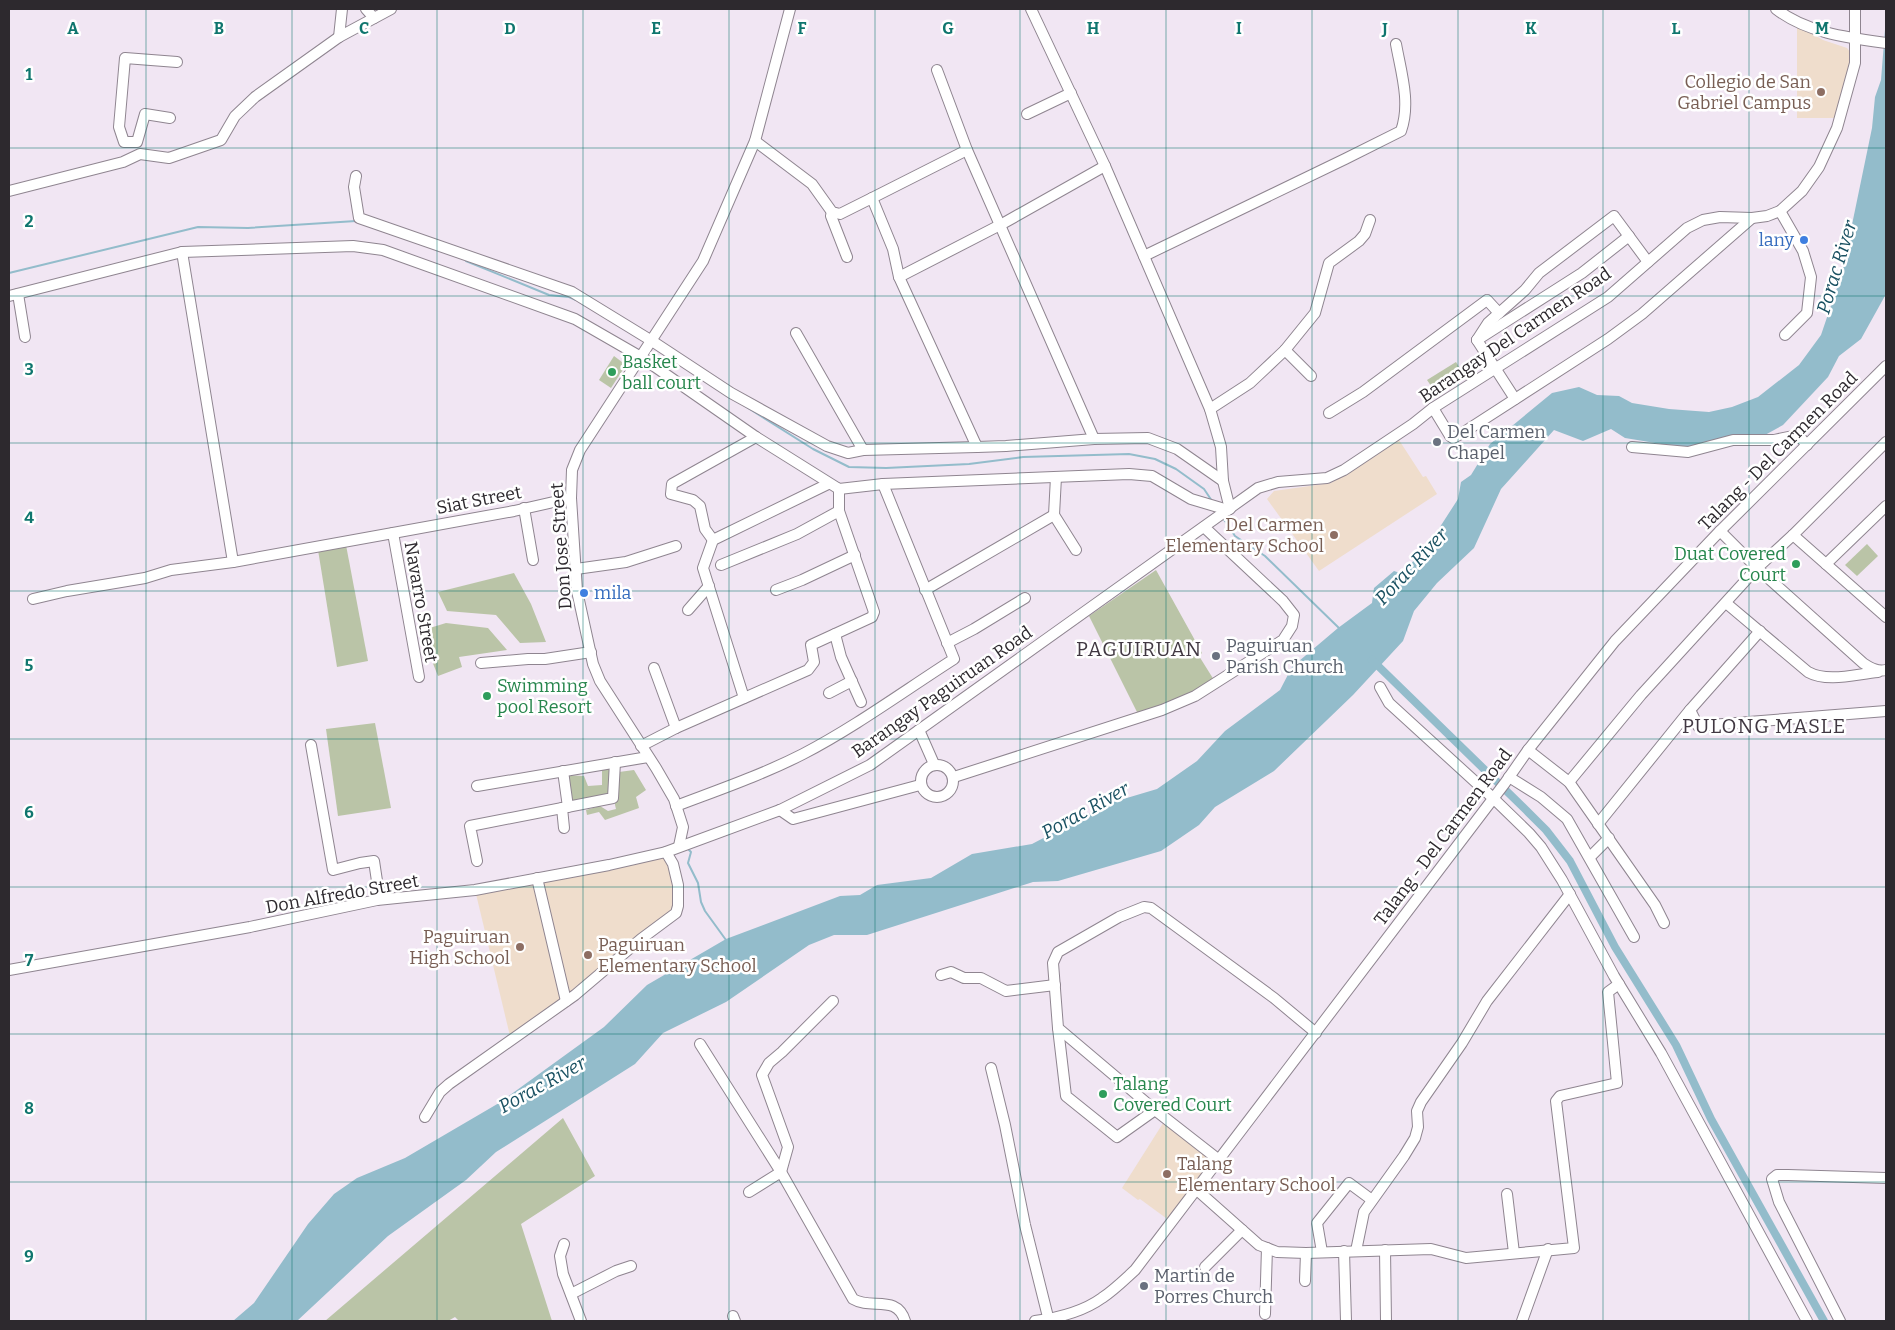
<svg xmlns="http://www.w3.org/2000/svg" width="1895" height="1330" viewBox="0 0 1895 1330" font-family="Bitter,serif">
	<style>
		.education { fill: #efddcc }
		.green { fill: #bac4a7 }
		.water { fill: #93bccb }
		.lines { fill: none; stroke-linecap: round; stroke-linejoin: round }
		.stream { stroke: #93bccb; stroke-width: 2 }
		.canal { stroke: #93bccb; stroke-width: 8 }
		.minor-casing { stroke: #8f8590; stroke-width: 12 }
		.minor { stroke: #fff; stroke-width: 10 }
		.grid { fill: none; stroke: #0f766e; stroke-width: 1; stroke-opacity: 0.55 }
		.education-dot { fill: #8d6e63; stroke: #fff; stroke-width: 2 }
		.shop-dot { fill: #3f7fe0; stroke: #fff; stroke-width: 2 }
		.leisure-dot { fill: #2e9e5b; stroke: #fff; stroke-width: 2 }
		.worship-dot { fill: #6b7280; stroke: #fff; stroke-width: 2 }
		.labels { text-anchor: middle; stroke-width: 5; stroke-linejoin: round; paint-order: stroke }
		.education-label { font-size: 18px; fill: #785e54; stroke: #fff; text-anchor: end }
		.shop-label { font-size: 18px; fill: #366cbe; stroke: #fff; text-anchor: end }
		.street-label { font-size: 18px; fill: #2d292e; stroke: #fff }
		.leisure-label { font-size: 18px; fill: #27864d; stroke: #fff; text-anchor: start }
		.worship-label { font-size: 18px; fill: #5b616d; stroke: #fff; text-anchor: start }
		.water-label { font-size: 19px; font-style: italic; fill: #1a5162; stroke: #fff }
		.quarter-label { font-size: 20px; letter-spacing: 1px; fill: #413842; stroke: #fff }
		.grid-label { font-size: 16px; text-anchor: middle; font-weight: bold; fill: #0f766e; stroke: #fff; stroke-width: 5; stroke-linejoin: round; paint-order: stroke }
	</style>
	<rect width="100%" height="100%" fill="#f1e6f3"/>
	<g class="education">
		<path d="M1797,25L1823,40L1847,48L1853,56L1836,118H1797Z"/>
		<path d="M1399,440L1423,477L1426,476L1437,494L1319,571L1267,499L1274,491L1331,483Z"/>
		<path d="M667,856L674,882V908L669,915L567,996L543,880Z"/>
		<path d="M538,883L563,999L510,1036L476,894Z"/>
		<path d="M1165,1120L1214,1160L1170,1221L1140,1199L1138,1200L1122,1188Z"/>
	</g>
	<g class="green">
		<path d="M614,356L626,365L611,388L599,380Z"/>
		<path d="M1456,362L1464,375L1436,393L1427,380Z"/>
		<path d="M1867,544L1878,556L1857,576L1845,565Z"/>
		<path d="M346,545L368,661L337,667L318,550Z"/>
		<path d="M1156,570L1202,653L1199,656L1214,680L1193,693L1138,714L1089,616Z"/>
		<path d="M514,573L531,604L546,642L520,643L496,615L447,611L438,592Z"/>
		<path d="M446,623L488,628L507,650L459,657L462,667L438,676L420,631Z"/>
		<path d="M375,723L391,808L338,816L326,729Z"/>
		<path d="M613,768L610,796L571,803L565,775L584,776L588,786L602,785V769Z"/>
		<path d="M634,770L646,790L636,797L639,808L605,820L599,812L587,815L586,810L600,806L608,811L616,809C612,798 620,785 619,772Z"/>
		<path d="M563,1118L595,1176L521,1224L552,1321H459L455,1317L448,1321H325Z"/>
	</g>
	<path class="water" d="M1886,17V294L1861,339L1839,356L1828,377L1783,425L1765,435L1729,437L1686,448L1625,438L1611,429L1583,441L1554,430L1501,489L1474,548L1437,583L1414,611L1403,641L1353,695L1274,771L1215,807L1199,825L1161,851L1058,881L1033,882L867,935H834L809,945L726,1002L663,1033L635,1064L496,1152L466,1180L388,1236L297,1321H233L254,1303L308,1224L334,1194L357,1178L405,1158L499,1103L604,1027L647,985L726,939L840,896L860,895L877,885L931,878L972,854L1032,844L1110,803L1157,789L1197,761L1225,731L1280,690L1292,667L1338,628L1372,603L1374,588L1394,571L1403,574L1438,530L1458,499L1461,482L1471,475L1490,444L1552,393L1579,387L1597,395L1619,396L1632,403L1669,409L1709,412L1732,407L1758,397L1799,365L1821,335L1842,273L1872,128L1875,97L1881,80Z"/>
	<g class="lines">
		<g class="stream">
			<path d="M466,261L549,295L569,297L576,300"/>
			<path d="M9,273L198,227L248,228L356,221"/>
			<path d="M745,406L813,449L849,467L886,468L969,464L1023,457L1129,454L1155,459L1176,469L1204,489L1212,501"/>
			<path d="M1223,518L1235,536L1265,556L1340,629"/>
			<path d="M688,849L691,852L688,863L698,883L701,902L705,911L726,940"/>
		</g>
		<path class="canal" d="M1372,660L1526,810L1546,830L1570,861L1615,947L1676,1045L1711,1119L1824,1321"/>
		<g class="minor-casing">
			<g id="minor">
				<path d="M366,9L374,18"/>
				<path d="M1031,9L1105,166L1210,409L1221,447L1223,481L1230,509"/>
				<path d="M1776,9C1807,33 1849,38 1886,43"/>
				<path d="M339,37L342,9"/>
				<path d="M937,70L967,150L1094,439"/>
				<path d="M1027,114L1071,93"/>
				<path d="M170,118L145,114L137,142H124L119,127L125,58L177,62"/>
				<path d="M755,141L812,184L832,212L840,214L872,198L893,249L899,277L977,447L1006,446L1094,439L1148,438L1177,449L1223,481"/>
				<path d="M356,176L354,187L359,218L572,292L652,341L731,393L827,446L848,453L863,450L796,333"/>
				<path d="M9,191L123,162L140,154L169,158L221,140L235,116L255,97L339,37L391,9"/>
				<path d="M872,198L967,150"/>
				<path d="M1780,211L1803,251L1811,277L1807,313L1785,335"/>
				<path d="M832,212L831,216L847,257"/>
				<path d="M182,252L233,562"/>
				<path d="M1144,256L1345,159L1401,131C1411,103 1401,72 1396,44"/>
				<path d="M899,277L1002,224L1105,166"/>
				<path d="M18,294L25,337"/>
				<path d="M9,296L182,252L353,246L383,250L575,319L641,357L756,437L839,489L883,484L1129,474L1152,476L1191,499L1228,510"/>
				<path d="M1477,340L1488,323L1525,290L1539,273L1614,216L1648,262"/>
				<path d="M1477,340L1582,273L1629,236"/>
				<path d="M1477,340L1515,399"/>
				<path d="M1285,350L1311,376"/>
				<path d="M1433,408L1450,436L1453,438L1461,434L1608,339L1642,314L1752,218"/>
				<path d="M1210,409L1250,383L1285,350L1315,313L1329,263L1359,241L1365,234L1370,220"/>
				<path d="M1329,413L1363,392L1487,300L1499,313"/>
				<path d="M1632,447L1688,452L1733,440H1774L1798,435L1807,445"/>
				<path d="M863,450L977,447"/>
				<path d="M524,508L533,560"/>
				<path d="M1054,515L1056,477"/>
				<path d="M1720,531L1757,568L1863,663C1871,668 1877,672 1886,670"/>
				<path d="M393,533L419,677"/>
				<path d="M1793,535L1886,617"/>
				<path d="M713,540L705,529L700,506L693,500L671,494L672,484L756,437"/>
				<path d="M1826,564L1886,506"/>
				<path d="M721,565L797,534L839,511"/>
				<path d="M576,569L626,562L676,546"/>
				<path d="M776,590L802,580L855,555"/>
				<path d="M925,590L1054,515L1076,550"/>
				<path d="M33,599L67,591L145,578L171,570L233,562L393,533L514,511L571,498"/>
				<path d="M1726,603L1808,672C1828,683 1856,674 1878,672"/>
				<path d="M688,610L709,586"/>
				<path d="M835,634L841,657L861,702"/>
				<path d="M947,643L974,629L1025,598"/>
				<path d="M481,663L528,659H545L591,652"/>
				<path d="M654,668L676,728"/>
				<path d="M1380,687L1389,703L1493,798L1529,833L1541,847L1562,880L1614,976L1661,1053L1807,1321"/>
				<path d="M829,693L852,681"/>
				<path d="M744,698L703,568L713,540L828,484"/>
				<path d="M1690,710L1698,726L1886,711"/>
				<path d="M919,730L934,764"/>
				<path d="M311,745L333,870L360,863L374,861L377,881V900"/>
				<path d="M641,746L676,728L808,670L814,662L811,645L872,617L874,612L839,511V489"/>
				<path d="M1528,750L1569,782L1655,905L1664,923"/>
				<circle cx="937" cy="781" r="16"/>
				<path d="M563,771L568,807"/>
				<path d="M954,777L1162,710L1195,696L1283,640L1292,626L1294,615L1283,601L1204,527"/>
				<path d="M1509,777L1541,797L1567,819L1634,937"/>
				<path d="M1569,782L1641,695L1757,568L1793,535L1886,442"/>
				<path d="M477,786L648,757"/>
				<path d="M676,806C718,790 762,775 803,754C855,727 904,691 954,659L883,484"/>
				<path d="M562,808L564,828"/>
				<path d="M780,810L793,819L920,785"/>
				<path d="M1598,824L1690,710L1760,631"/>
				<path d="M679,846L683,827L674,799L656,768L600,681L593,664L577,591L571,498L572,470L580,450L703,261L755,141L790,9"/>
				<path d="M1590,857L1609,838"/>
				<path d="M477,861L470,826L613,798L615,762"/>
				<path d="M537,878L566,1001"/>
				<path d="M9,970L250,927L377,900L475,890L609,865L666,852L780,810L870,765L1258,488L1278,482L1327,478L1344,470L1413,424L1433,408L1608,297L1687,228L1703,220L1720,217L1752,218L1767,216L1780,211L1802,191L1819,167L1837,128L1855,63V9"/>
				<path d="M941,975L951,972L964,978H981L1006,991L1055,985"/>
				<path d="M1058,1028L1066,1096L1117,1137L1155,1110"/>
				<path d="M700,1044L781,1172L853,1299C871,1310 897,1294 905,1321"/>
				<path d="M991,1068L1005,1125L1025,1225L1049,1321"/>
				<path d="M425,1117L440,1092L449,1084L575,995L641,939L676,913L678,906V885L673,864L666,852"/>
				<path d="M1219,1160L1155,1110L1058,1028L1053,963L1058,952L1119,917L1144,907L1151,908L1274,998L1316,1033"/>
				<path d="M1197,1190L1259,1245L1277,1252L1306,1253L1431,1249L1466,1258L1574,1248L1556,1101L1560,1096L1617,1083L1608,992L1619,984"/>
				<path d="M749,1192L781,1172L788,1147L762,1075L769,1063L782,1052L833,1001"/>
				<path d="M1507,1194L1514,1253"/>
				<path d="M564,1244L560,1256L563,1274L581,1321"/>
				<path d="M1385,1250L1386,1321"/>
				<path d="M1344,1251L1346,1321"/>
				<path d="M1356,1251L1364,1212L1404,1156L1415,1138L1418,1127L1417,1111L1421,1102L1462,1043L1487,1001L1570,894"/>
				<path d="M1322,1252L1317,1223L1349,1183L1372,1200"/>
				<path d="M1205,1267L1242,1230"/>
				<path d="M1305,1281L1306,1253"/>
				<path d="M571,1294L616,1271L631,1266"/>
				<path d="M1265,1314L1267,1248"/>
				<path d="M733,1316L735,1321"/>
				<path d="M1035,1321C1057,1318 1084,1311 1102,1298C1114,1290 1124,1280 1135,1270L1505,783L1528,750L1615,641L1720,531L1886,366"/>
				<path d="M1522,1321L1548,1249"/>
				<path d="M1840,1321L1779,1202L1772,1179L1777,1175H1788L1886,1178"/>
			</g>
		</g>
		<use href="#minor" class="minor"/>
	</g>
	<path class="grid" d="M146,9V1321M292,9V1321M437,9V1321M583,9V1321M729,9V1321M875,9V1321M1020,9V1321M1166,9V1321M1312,9V1321M1458,9V1321M1603,9V1321M1749,9V1321M9,148H1886M9,296H1886M9,443H1886M9,591H1886M9,739H1886M9,887H1886M9,1034H1886M9,1182H1886"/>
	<g class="education-dot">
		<circle cx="1821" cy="92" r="5"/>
		<circle cx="1334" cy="535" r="5"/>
		<circle cx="520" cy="947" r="5"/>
		<circle cx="588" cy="955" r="5"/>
		<circle cx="1167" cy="1174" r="5"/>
	</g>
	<g class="shop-dot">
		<circle cx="1804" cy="240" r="5"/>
		<circle cx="584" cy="593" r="5"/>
	</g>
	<g class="leisure-dot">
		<circle cx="612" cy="372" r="5"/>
		<circle cx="1796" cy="564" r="5"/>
		<circle cx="487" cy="696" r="5"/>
		<circle cx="1103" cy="1094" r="5"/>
	</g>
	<g class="worship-dot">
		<circle cx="1437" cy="442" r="5"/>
		<circle cx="1216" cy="656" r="5"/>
		<circle cx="1144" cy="1286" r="5"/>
	</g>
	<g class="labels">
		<g class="education-label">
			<text x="1811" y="88">Collegio de San<tspan x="1811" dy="21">Gabriel Campus</tspan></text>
			<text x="1324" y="531">Del Carmen<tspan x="1324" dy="21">Elementary School</tspan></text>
			<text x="510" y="943">Paguiruan<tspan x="510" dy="21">High School</tspan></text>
			<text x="598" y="951" text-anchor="start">Paguiruan<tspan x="598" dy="21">Elementary School</tspan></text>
			<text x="1177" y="1170" text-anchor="start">Talang<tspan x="1177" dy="21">Elementary School</tspan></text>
		</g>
		<g class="shop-label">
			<text x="1794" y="246">lany</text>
			<text x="594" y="599" text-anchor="start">mila</text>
		</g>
		<g class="street-label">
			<text transform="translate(1515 335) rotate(-34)" y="6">Barangay Del Carmen Road</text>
			<text transform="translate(1778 451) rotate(-45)" y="6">Talang - Del Carmen Road</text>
			<text transform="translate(479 500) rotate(-11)" y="6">Siat Street</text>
			<text transform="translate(561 546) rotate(-94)" y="6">Don Jose Street</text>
			<text transform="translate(421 602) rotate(80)" y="6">Navarro Street</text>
			<text transform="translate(942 692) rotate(-35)" y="6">Barangay Paguiruan Road</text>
			<text transform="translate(1443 837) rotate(-53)" y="6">Talang - Del Carmen Road</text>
			<text transform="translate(342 894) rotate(-10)" y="6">Don Alfredo Street</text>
		</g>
		<g class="leisure-label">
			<text x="622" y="368">Basket<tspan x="622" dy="21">ball court</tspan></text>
			<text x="1786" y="560" text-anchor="end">Duat Covered<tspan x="1786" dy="21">Court</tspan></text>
			<text x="497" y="692">Swimming<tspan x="497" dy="21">pool Resort</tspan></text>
			<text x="1113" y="1090">Talang<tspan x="1113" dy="21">Covered Court</tspan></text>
		</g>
		<g class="worship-label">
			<text x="1447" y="438">Del Carmen<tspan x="1447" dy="21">Chapel</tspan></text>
			<text x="1226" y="652">Paguiruan<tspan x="1226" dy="21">Parish Church</tspan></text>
			<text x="1154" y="1282">Martin de<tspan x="1154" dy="21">Porres Church</tspan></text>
		</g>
		<g class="water-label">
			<text transform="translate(1836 267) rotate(-73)" y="7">Porac River</text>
			<text transform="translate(1411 566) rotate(-47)" y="7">Porac River</text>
			<text transform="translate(1085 810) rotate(-29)" y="7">Porac River</text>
			<text transform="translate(542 1084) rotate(-29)" y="7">Porac River</text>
		</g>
		<g class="quarter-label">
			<text x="1139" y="656">PAGUIRUAN</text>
			<text x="1764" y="733">PULONG MASLE</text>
		</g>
	</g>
	<g class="grid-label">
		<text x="73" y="34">A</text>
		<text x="219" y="34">B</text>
		<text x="364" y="34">C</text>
		<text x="510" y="34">D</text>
		<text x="656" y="34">E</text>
		<text x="802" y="34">F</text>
		<text x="948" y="34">G</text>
		<text x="1093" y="34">H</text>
		<text x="1239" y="34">I</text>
		<text x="1385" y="34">J</text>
		<text x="1531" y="34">K</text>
		<text x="1676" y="34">L</text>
		<text x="1822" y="34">M</text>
		<text x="29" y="80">1</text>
		<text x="29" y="227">2</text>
		<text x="29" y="375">3</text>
		<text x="29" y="523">4</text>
		<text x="29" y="671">5</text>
		<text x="29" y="818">6</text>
		<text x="29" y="966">7</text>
		<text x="29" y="1114">8</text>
		<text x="29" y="1262">9</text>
	</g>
	<rect width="1895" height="1330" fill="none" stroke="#2d292e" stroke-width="20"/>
</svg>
